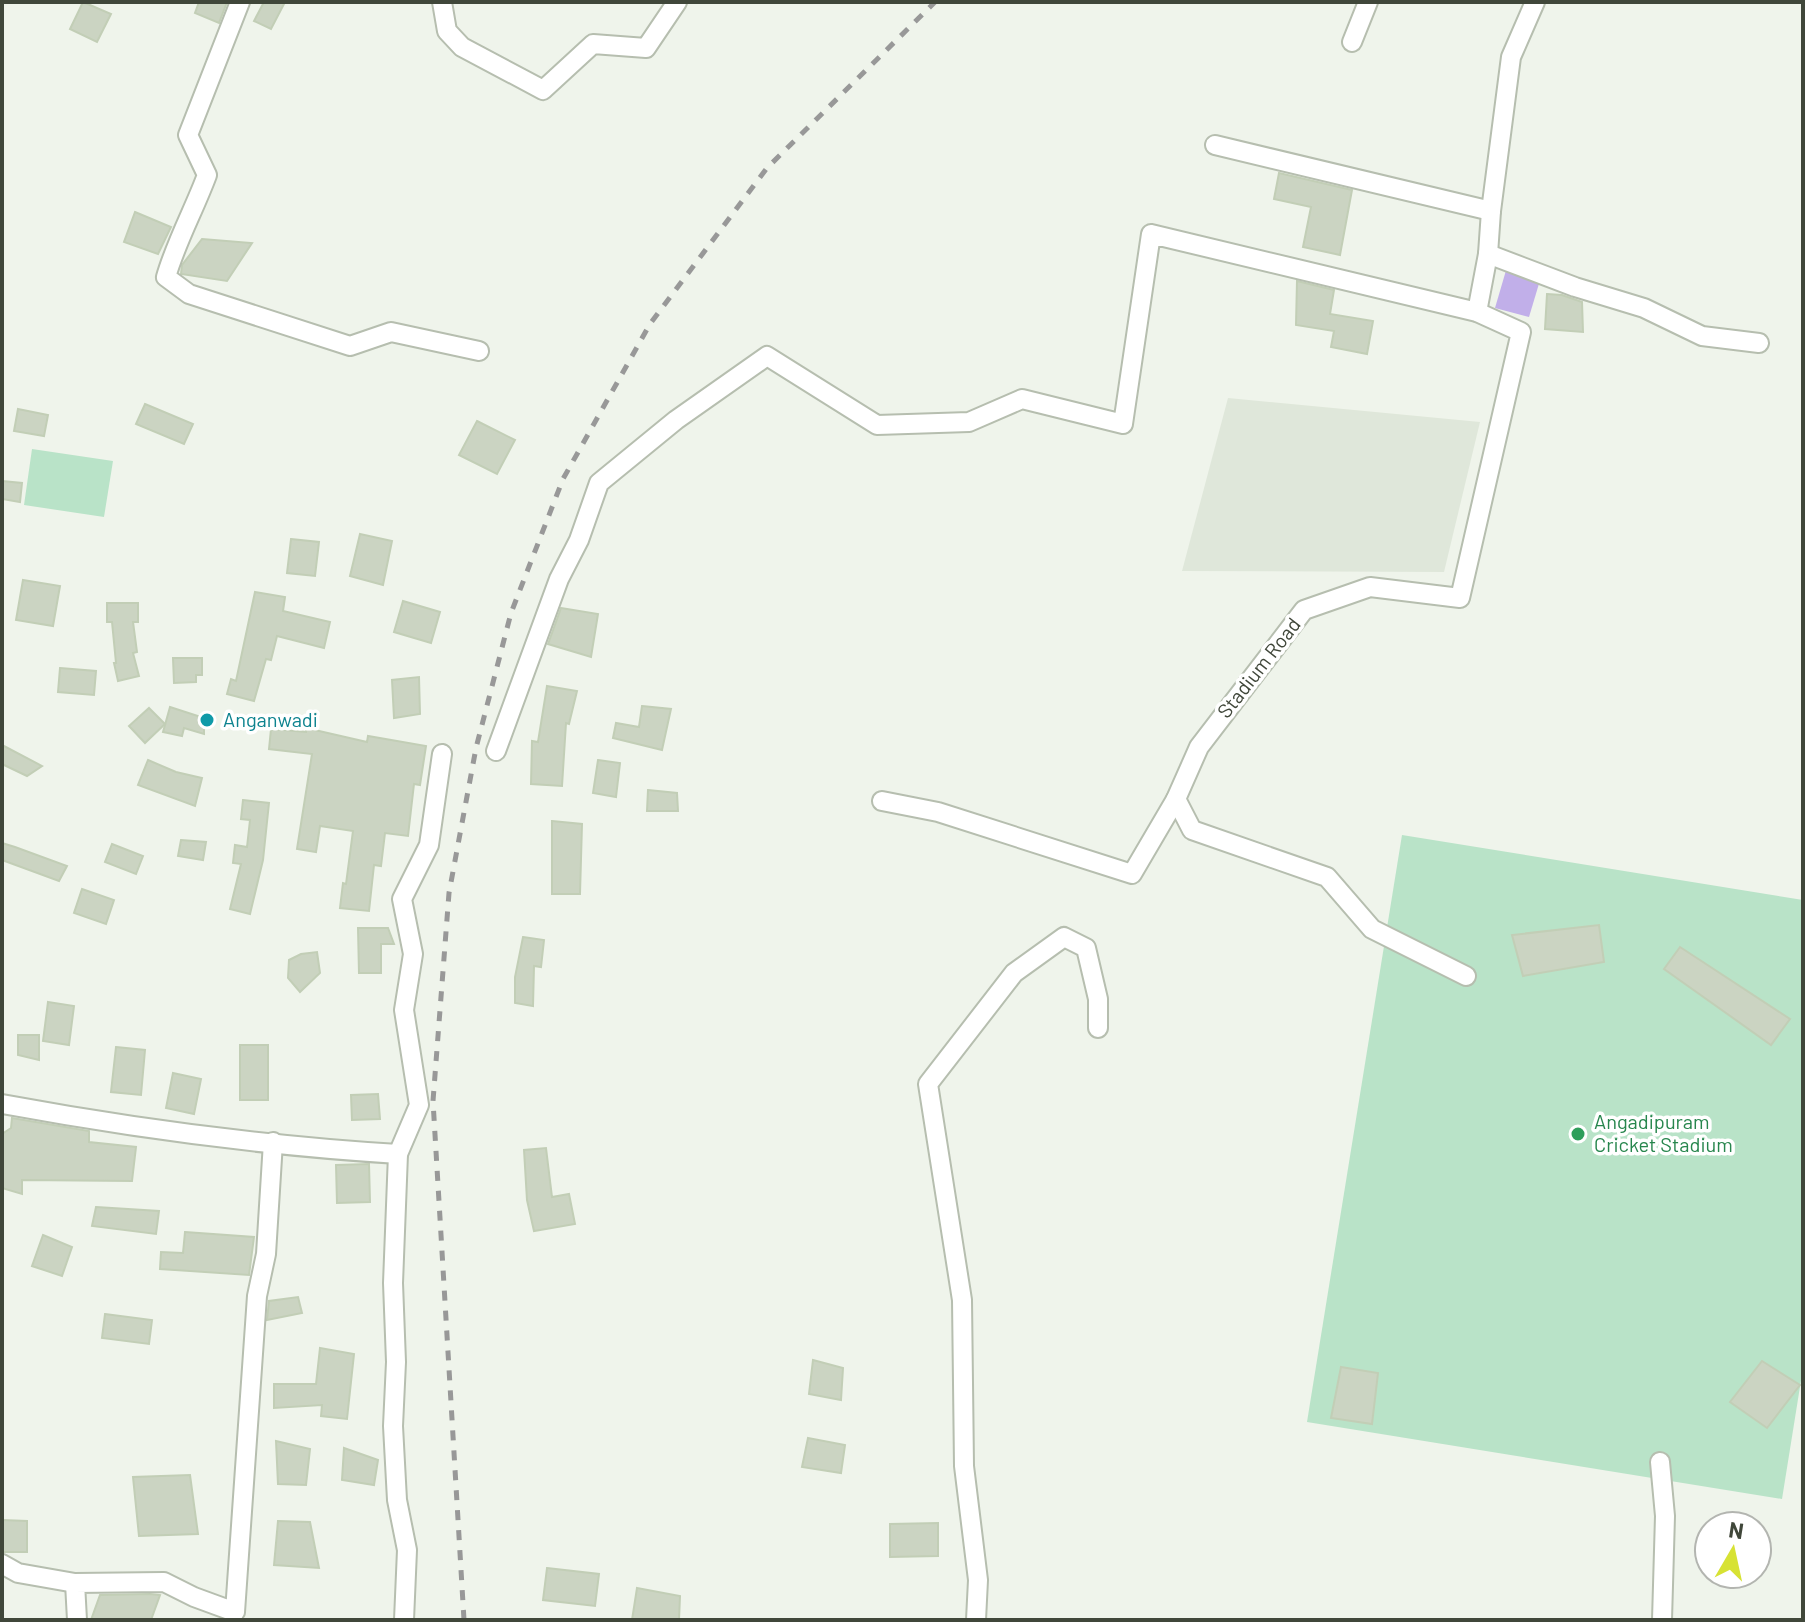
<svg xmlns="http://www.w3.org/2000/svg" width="1805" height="1622" viewBox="0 0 1805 1622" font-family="Barlow,sans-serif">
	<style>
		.residential { fill: #dfe7da }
		.green { fill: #b9e3c8 }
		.water { fill: #c1afe9 }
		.building { fill: #cbd4c2; stroke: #c2ceb6; stroke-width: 2 }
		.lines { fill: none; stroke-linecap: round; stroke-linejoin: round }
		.minor-casing { stroke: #b6beaf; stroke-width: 22 }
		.minor { stroke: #fff; stroke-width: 18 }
		.rail { stroke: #989898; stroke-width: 5; stroke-dasharray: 10 10; stroke-linecap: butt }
		.culture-dot { fill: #0f9aa8; stroke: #fff; stroke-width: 3 }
		.leisure-dot { fill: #2e9e5b; stroke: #fff; stroke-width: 3 }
		.labels { text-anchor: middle; stroke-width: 7; stroke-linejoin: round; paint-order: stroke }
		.street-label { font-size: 20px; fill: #40473a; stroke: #fff }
		.culture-label { font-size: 20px; fill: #0d838f; stroke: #fff; text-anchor: start }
		.leisure-label { font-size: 20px; fill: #27864d; stroke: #fff; text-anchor: start }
	</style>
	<rect width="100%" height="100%" fill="#eff4eb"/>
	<path class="residential" d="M1228,398L1480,422L1444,572L1182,571Z"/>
	<g class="green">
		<path d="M32,449L113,461L104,517L24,505Z"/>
		<path d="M1402,835L1803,900V1368L1782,1499L1307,1422Z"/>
	</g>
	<path class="water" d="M1507,267L1541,277L1529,317L1495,308Z"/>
	<g class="building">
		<path d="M83,2L111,14L97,42L70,29Z"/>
		<path d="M199,2H227L219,23L195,13Z"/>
		<path d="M264,2H285L271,29L254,21Z"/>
		<path d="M1279,173L1352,190L1340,255L1303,247L1311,207L1274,199Z"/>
		<path d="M135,212L171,227L158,254L124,242Z"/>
		<path d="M202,239L252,243L227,281L181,274L182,265Z"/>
		<path d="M1297,281L1334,290L1330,314L1373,321L1367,354L1331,347L1334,331L1296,325Z"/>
		<path d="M1547,294L1562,295L1582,302L1583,332L1545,329Z"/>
		<path d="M145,404L193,424L184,444L136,424Z"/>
		<path d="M18,409L48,415L44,436L14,431Z"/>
		<path d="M477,421L515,440L497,474L459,455Z"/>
		<path d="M2,481L22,483L20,502L2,499Z"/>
		<path d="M360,534L392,541L383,585L350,576Z"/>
		<path d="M291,539L319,542L315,576L287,573Z"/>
		<path d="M23,580L60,586L53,626L16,620Z"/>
		<path d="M255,592L285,597L283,611L330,622L324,648L277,636L271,660L266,659L254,701L227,694L231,679L236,681Z"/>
		<path d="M403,601L440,612L431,643L394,632Z"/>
		<path d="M107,603H138V622H133L137,652L133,653L139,676L118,681L114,663H116L112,622H107Z"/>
		<path d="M561,608L598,614L591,657L548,644Z"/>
		<path d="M173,658H202V675H196V682L174,683Z"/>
		<path d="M60,668L96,671L94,695L58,692Z"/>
		<path d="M419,677L420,714L394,718L392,680Z"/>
		<path d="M547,686L577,691L569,724L566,723L562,786L531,784L532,741L538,742Z"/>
		<path d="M642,706L671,709L662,750L613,738L616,723L639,727Z"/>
		<path d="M170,707L204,718V734L184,728L182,736L163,732Z"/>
		<path d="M149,708L165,724L145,743L129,726Z"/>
		<path d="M306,728L367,742L368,736L426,746L420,785L414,784L408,836L385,833L381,866L374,865L369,911L340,908L343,883L346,884L353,831L320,826L316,852L297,849L312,754L269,749L271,729L306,732Z"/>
		<path d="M2,745L42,766L27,776L2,764Z"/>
		<path d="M148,760L176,772L202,778L195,806L138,785Z"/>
		<path d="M598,760L620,763L616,797L593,793Z"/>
		<path d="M648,790L677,793L678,811H647Z"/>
		<path d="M243,800L269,803L263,860L250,914L230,909L241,864L233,863L235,845L247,847L250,820L241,819Z"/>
		<path d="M552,821L582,824L580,894H552Z"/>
		<path d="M181,840L206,842L203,860L178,856Z"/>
		<path d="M2,843L15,847L67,866L59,881L2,860Z"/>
		<path d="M112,844L143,856L136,874L105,862Z"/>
		<path d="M82,889L114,900L106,924L74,913Z"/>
		<path d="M1599,925L1604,962L1523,976L1512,935Z"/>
		<path d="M358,928H388L394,944H381V973H359Z"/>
		<path d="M523,937L544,940L541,967L534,966L533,1006L515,1003V977Z"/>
		<path d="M1680,947L1790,1019L1771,1045L1664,969Z"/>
		<path d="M317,952L320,973L300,992L288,978L289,960L301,954Z"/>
		<path d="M48,1002L74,1006L69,1045L43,1041Z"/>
		<path d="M18,1035H39V1060L18,1055Z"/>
		<rect x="240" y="1045" width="28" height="55"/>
		<path d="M116,1047L145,1050L141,1095L111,1092Z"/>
		<path d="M173,1073L201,1079L194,1114L166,1108Z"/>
		<path d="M378,1094L380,1119L352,1120L351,1095Z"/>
		<path d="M12,1118L89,1131V1142L136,1147L132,1181L22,1180V1194L2,1188V1134L11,1128Z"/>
		<path d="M546,1148L552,1197L569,1194L575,1224L534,1231L527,1200L524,1150Z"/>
		<path d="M369,1164L370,1202L337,1203L336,1165Z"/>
		<path d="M96,1207L159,1211L156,1234L92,1226Z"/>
		<path d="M185,1232L254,1237L249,1275L160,1269L161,1252L183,1253Z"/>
		<path d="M43,1235L72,1247L62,1276L32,1266Z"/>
		<path d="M298,1297L302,1313L267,1320L269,1301Z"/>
		<path d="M105,1314L152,1320L149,1344L102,1338Z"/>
		<path d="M320,1348L354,1354L347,1419L321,1416L322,1405L274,1408V1384H316Z"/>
		<path d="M813,1360L843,1368L841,1400L809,1394Z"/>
		<path d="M1762,1361L1800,1385L1767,1428L1730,1402Z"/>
		<path d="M1341,1367L1378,1373L1372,1424L1331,1418Z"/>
		<path d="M808,1438L845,1445L841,1473L802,1467Z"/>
		<path d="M276,1441L310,1449L306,1485L278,1484Z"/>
		<path d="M344,1448L378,1460L374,1485L342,1480Z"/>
		<path d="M190,1475L198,1534L139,1536L133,1477Z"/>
		<path d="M2,1520L27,1521V1552H2Z"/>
		<path d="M278,1521L310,1522L319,1568L274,1565Z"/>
		<path d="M938,1523V1556L890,1557V1524Z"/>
		<path d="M547,1568L599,1574L595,1606L543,1600Z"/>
		<path d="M637,1588L680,1596L679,1620H632Z"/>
		<path d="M100,1595L150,1594L160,1595L151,1620H91Z"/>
	</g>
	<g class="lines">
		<g class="minor-casing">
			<g id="minor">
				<path d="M240,2L188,135L207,175C194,210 176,242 166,277L189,294L350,346L391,332L479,351"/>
				<path d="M442,2L447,31L462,47L543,90L593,44L646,48L677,2"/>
				<path d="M1352,42L1368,2"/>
				<path d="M1215,145L1491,211"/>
				<path d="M1488,254L1575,287L1644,308L1702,336L1759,343"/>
				<path d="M1477,312L1488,254L1491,211L1511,57L1535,2"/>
				<path d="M496,751L559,579L579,540L599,483L676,420L767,356L877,425L969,422L1022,399L1123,424L1151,234L1477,312L1521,332L1460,598L1370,587L1304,610L1199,747L1176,799L1192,830L1327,877L1372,929L1466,976"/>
				<path d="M882,801L938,812L1132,874L1176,799"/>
				<path d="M2,1104C132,1128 266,1146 398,1154"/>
				<path d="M1660,1462L1665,1516L1662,1620"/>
				<path d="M2,1564L18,1573L75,1583"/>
				<path d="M77,1620L75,1583L164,1582L194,1597L235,1612L257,1296L266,1254L273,1142"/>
				<path d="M404,1620L407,1550L397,1500L393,1426L396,1362L393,1283L398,1154L419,1105L404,1010L413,954L402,899L429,845L442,754"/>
				<path d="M976,1620L978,1580L964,1466L962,1300L928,1084L1014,973L1064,937L1086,948L1098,999V1028"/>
			</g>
		</g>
		<use href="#minor" class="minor"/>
		<path class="rail" d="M464,1620L433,1101L449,893L476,748L511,613L563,479L650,324L767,168L935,2"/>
	</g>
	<circle class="culture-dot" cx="207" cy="720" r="8"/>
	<circle class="leisure-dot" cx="1578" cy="1134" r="8"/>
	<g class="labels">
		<g class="street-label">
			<text transform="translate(1259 668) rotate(-52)" y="7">Stadium Road</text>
		</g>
		<g class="culture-label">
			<text x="223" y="727">Anganwadi</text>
		</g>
		<g class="leisure-label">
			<text x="1594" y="1129">Angadipuram<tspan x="1594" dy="23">Cricket Stadium</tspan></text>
		</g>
	</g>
	<rect width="1805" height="1622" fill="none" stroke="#40473a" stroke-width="8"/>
	<g transform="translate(1733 1550) rotate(9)"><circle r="38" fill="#ffffff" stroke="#b3b5b0" stroke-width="2"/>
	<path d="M0-6L14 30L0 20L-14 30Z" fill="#d7e234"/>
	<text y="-12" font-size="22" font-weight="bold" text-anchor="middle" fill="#40473a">N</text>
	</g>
</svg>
